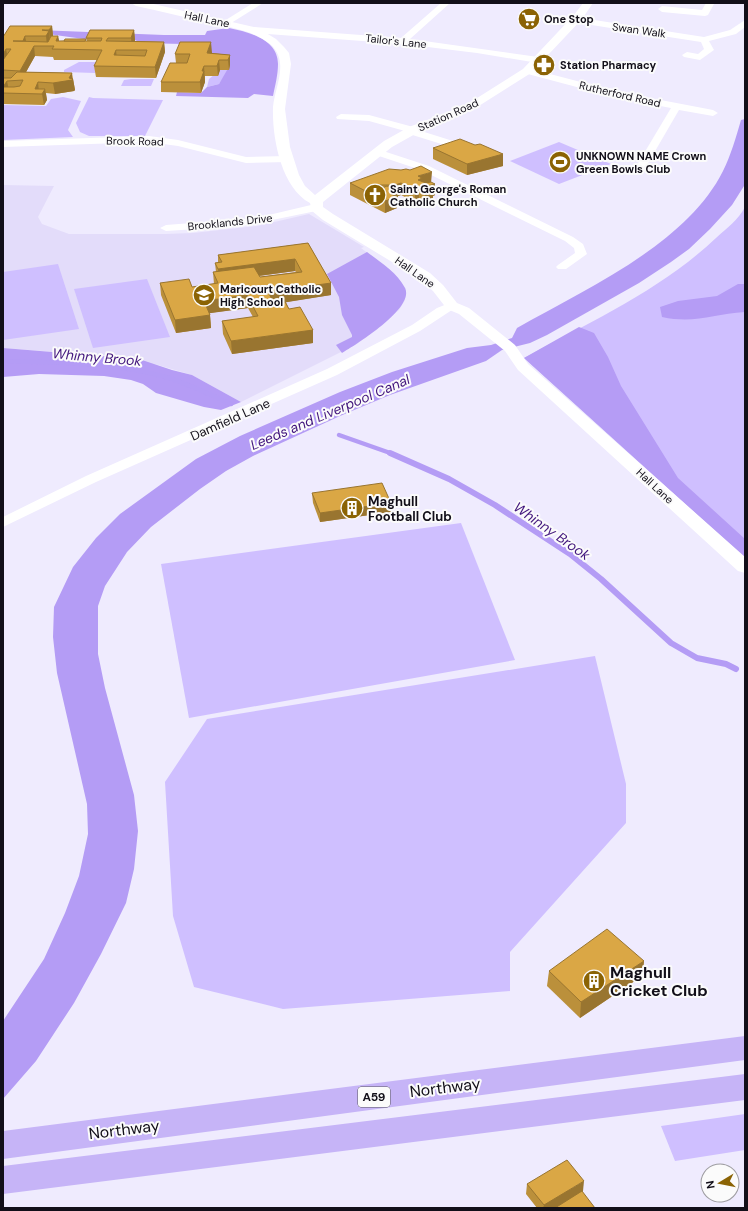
<svg xmlns="http://www.w3.org/2000/svg" width="748" height="1211" viewBox="0 0 748 1211" font-family="'DM Sans',sans-serif">
	<style>
		.built { fill: #e3dcfa }
		.green { fill: #cfbfff }
		.forest { fill: #b59cf5 }
		.water { fill: #b49cf5 }
		.lines { fill: none; stroke-linecap: round; stroke-linejoin: round }
		.stream-far1 { stroke: #b49cf5; stroke-width: 4.5 }
		.stream { stroke: #b49cf5; stroke-width: 6 }
		.minor { fill: #fff; fill-rule: evenodd }
		.tertiary { fill: #fff; fill-rule: evenodd }
		.trunk { fill: #c6b4f7; fill-rule: evenodd }
		.wall { fill: #bb903b; fill-rule: evenodd }
		.shaded-wall { fill: #997530 }
		.building { fill: #daa745; stroke: #997530; fill-rule: evenodd }
		.labels { text-anchor: middle; stroke-width: 4; stroke-linejoin: round; paint-order: stroke }
		.far-street-label { font-size: 11px; fill: #120f19; stroke: #fbfbfb }
		.far-poi-label { font-size: 11px; font-weight: bold; fill: #120f19; stroke: #fbfbfb; text-anchor: start }
		.shield { fill: #fbfbfb; stroke: #58565d; stroke-width: 1 }
		.shield-label { font-size: 12px; font-weight: bold; fill: #120f19 }
		.street-label { font-size: 13px; fill: #120f19; stroke: #fbfbfb }
		.poi-label { font-size: 13px; font-weight: bold; fill: #120f19; stroke: #fbfbfb; text-anchor: start }
		.water-label { font-size: 14px; font-style: italic; fill: #42167d; stroke: #fbfbfb }
		.near-poi-label { font-size: 16px; font-weight: bold; fill: #120f19; stroke: #fbfbfb; text-anchor: start }
		.near-street-label { font-size: 16px; fill: #120f19; stroke: #fbfbfb }
	</style>
	<rect width="100%" height="100%" fill="#efebfe"/>
	<path class="built" d="M3,185L54,186L38,217L42,224L69,234H165L193,233L257,226L309,214L364,247L361,248L394,273L406,289L405,300L399,310L357,344L241,402L192,375L158,365L108,356L3,348Z"/>
	<g class="green">
		<path d="M79,62H98L99,63L95,73L64,72V70Z"/>
		<path d="M220,70H229L219,84L207,87L209,79Z"/>
		<path d="M131,79H154L151,86H121L124,80Z"/>
		<path d="M63,97L81,101L68,130L73,137L3,140V105L46,106L51,99Z"/>
		<path d="M89,97L93,98L163,100L145,136H89L80,132L76,123Z"/>
		<path d="M559,142L611,164L559,184L510,161Z"/>
		<path d="M745,207V558L524,358C590,322 661,290 716,238C727,228 738,220 745,207Z"/>
		<path d="M58,264L79,329L3,340V272Z"/>
		<path d="M147,279L170,337L93,348L74,289Z"/>
		<path d="M461,523L515,660L189,718L161,564Z"/>
		<path d="M595,656L626,784V823L510,952V991L283,1009L194,987L173,916L165,782L207,719Z"/>
		<path d="M745,1114V1150L675,1161L661,1126Z"/>
	</g>
	<g class="forest">
		<path d="M229,28C248,32 278,39 278,64C278,75 275,86 273,96L254,94L248,98L176,96L177,92L201,93L207,87L219,84L230,65L184,44L136,43L137,41L135,40H91L12,29L164,35H205L207,31Z"/>
		<path d="M367,252C380,262 397,272 405,288C415,308 357,344 342,353L336,345L352,337V335L342,315L339,297L327,274Z"/>
		<path d="M738,284H745V312C713,314 695,324 662,317L660,307L678,301L717,296Z"/>
		<path d="M579,327L594,333L608,357L621,386L678,478L745,539V558L524,358Z"/>
		<path d="M3,348L139,359L172,370L192,375L241,402L221,410L204,407L156,393L143,384L131,380L104,376L39,374L3,377Z"/>
	</g>
	<path class="water" d="M745,119L744,186L732,205L710,229L689,249L671,262L639,283L547,335L530,343L502,350L486,361L390,395L340,416L253,456L226,471L200,489L151,527L127,552L105,586L98,606V654L105,688L134,795L138,831L134,869L126,903L101,954L74,1003L36,1061L3,1099V1021L44,959L65,913L79,876L88,834L87,804L57,673L53,637L54,607L73,567L96,538L120,514L196,459L240,436L340,392L392,372L467,348L491,345L512,338L517,328C585,289 686,245 723,171C731,155 736,137 741,120Z"/>
	<g class="lines">
		<g class="stream-far1">
			<path d="M3,361C59,363 115,362 169,378C191,385 211,395 231,404"/>
			<path d="M339,435L393,454"/>
		</g>
		<path class="stream" d="M390,453L449,479L495,505L570,554L601,579L671,643L697,658L726,664L736,669"/>
		<g class="minor">
			<path d="M253,3H263L228,25L225,26L221,23Z"/>
			<path d="M441,3H450L410,39L538,57L543,60L538,63L477,53L403,44L254,33L250,30L254,27L401,38Z"/>
			<path d="M706,3L714,4L708,15L705,16L662,12L658,9L662,6L702,10Z"/>
			<path d="M575,17L704,37L730,30L745,20V27L736,34L709,41L714,50L700,60L684,57L682,55L687,52L698,54L704,49L701,42L572,22V18Z"/>
			<path d="M527,68L619,92L713,110L718,113L713,116L679,110L647,165L642,168L637,165L671,108L618,98L524,73L522,71Z"/>
			<path d="M341,114L369,115L417,128L418,130L472,147L473,149L468,152L464,151L406,133L405,131L369,121L337,119L336,117Z"/>
			<path d="M149,136L178,140L246,157L288,156L293,159L288,162L246,163L178,146L149,142L3,147V141Z"/>
			<path d="M377,149L429,166L573,237L583,244L587,254L566,269H558L556,267L558,265L575,253L574,248L565,241L421,170L373,154L372,152L373,150Z"/>
			<path d="M311,205L321,206L323,208L321,210L243,226L166,231L160,228L166,225L256,218Z"/>
			<path d="M452,302L456,303L458,306L420,331L337,375L96,482L3,527V517L86,476L327,369L412,325L437,308Z"/>
		</g>
		<path class="tertiary" d="M131,3H149L258,28L276,39L284,47L289,53L291,64L285,109L290,147L299,175L305,186L315,195L384,141L409,127L466,105L523,69L574,15L583,3H593L582,19L531,73L474,109L417,133L392,147L323,202V207L333,214L430,273L443,285L457,303L469,308L515,345L528,364L745,557V573L738,571L518,370L505,351L459,314L447,309L433,291L420,279L323,220L312,211L310,203C281,187 272,138 273,107C275,86 290,61 270,44C251,29 227,27 204,22C182,16 159,11 136,6Z"/>
		<g class="trunk">
			<path d="M745,1036V1060L3,1159V1131Z"/>
			<path d="M745,1074V1100L3,1194V1166Z"/>
		</g>
	</g>
	<g class="wall">
		<path d="M52,26L53,36H58L59,41L86,39V41H87L86,38L134,30L135,40V41L164,42L165,52L156,78L96,77L94,66L97,60H54L53,57L35,56L26,72L72,73L75,90L74,91L55,94L46,93L47,100L44,105L3,104V37Z"/>
		<path d="M212,53L230,55V65L229,70H220L218,76H205V82L201,93L161,92V82L176,63L175,54Z"/>
		<path d="M475,145L503,154V166L467,175L433,159V148Z"/>
		<path d="M431,182L435,195L433,196V201L425,204L419,201L415,202L401,195L398,196V203L397,204V208L385,213L350,195V183Z"/>
		<path d="M308,243L331,283V295L286,302L289,309L313,330V343L232,354L223,334L222,321L253,317L248,308L209,313L210,315L211,328L176,333L161,295L160,283L192,287L214,284L213,272H216L215,263L218,262V255ZM295,271L296,272L260,277L259,276Z"/>
		<path d="M312,493L391,512L320,522L313,503Z"/>
		<path d="M644,961L642,976L580,1018L547,986L549,971Z"/>
		<path d="M527,1184L583,1191L582,1192L595,1208H537L526,1194Z"/>
	</g>
	<g class="shaded-wall">
		<path d="M52,26L53,36L50,41L49,30Z"/>
		<path d="M134,30L135,40L132,48L131,38Z"/>
		<path d="M49,31L50,42L47,46L46,36Z"/>
		<path d="M25,36L27,46L13,41Z"/>
		<path d="M58,36L60,46L56,41Z"/>
		<path d="M164,42L165,52L156,78L155,67Z"/>
		<path d="M211,42L212,53L208,63L207,53Z"/>
		<path d="M34,46L35,56L21,81L20,71Z"/>
		<path d="M6,49L8,59L3,67V55Z"/>
		<path d="M116,50L117,60L114,55Z"/>
		<path d="M230,55V65L229,70L228,60Z"/>
		<path d="M219,60L220,70L218,76L217,66Z"/>
		<path d="M204,66L205,82L201,93L200,82L202,71Z"/>
		<path d="M72,73V80L73,79L75,90L74,91L55,94L53,83L69,78Z"/>
		<path d="M7,81L9,91L3,87Z"/>
		<path d="M38,82L39,92L35,89Z"/>
		<path d="M45,89L47,100L44,105L42,94Z"/>
		<path d="M503,154V166L467,175V164Z"/>
		<path d="M432,172L431,183L419,189V201L415,202V190L418,176Z"/>
		<path d="M401,183V195L398,196V203L397,204V208L385,213V201L391,194L395,193V185Z"/>
		<path d="M435,184V195L433,196V201L425,204V192L428,186Z"/>
		<path d="M295,259V271L219,281L218,269Z"/>
		<path d="M331,283V295L269,305L268,292Z"/>
		<path d="M247,295L248,308L204,314V301Z"/>
		<path d="M210,315L211,328L176,333L175,320Z"/>
		<path d="M313,330V343L232,354L231,341Z"/>
		<path d="M391,503V512L320,522V513Z"/>
		<path d="M644,961L642,976L580,1018L581,1002Z"/>
		<path d="M584,1181L583,1191L555,1208H543L544,1205Z"/>
	</g>
	<g class="building">
		<path d="M10,26H52L49,30H42L49,31L46,36H25L23,41H13L48,42L51,36H58L56,41H101L102,38H86L90,30H134L131,38H108L106,41L164,42L155,67L94,66L102,50L52,49L54,46H34L20,71L3,70V60L11,49H6L3,55V37ZM116,50H147L145,56L114,55Z"/>
		<path d="M65,39H86L85,41H64Z"/>
		<path d="M180,42H211L207,53L230,55L228,60H219L217,66H204L202,71H204L200,82H161L170,63H187L190,54H175Z"/>
		<path d="M17,72L72,73L69,78L73,79L72,80L53,83L38,82L35,89H45L42,94L3,93V78H11ZM23,80L20,86L14,87H3L7,81Z"/>
		<path d="M460,139L475,145L480,144L503,154L467,164L433,148Z"/>
		<path d="M421,166L432,172L418,176L422,178L418,180L426,183L431,182L435,184L428,186L433,189L425,192L419,189L415,190L401,183L395,185H377L382,188L387,186L398,192L391,194L397,197L385,201L350,183L389,169L401,170L406,169L410,170Z"/>
		<path d="M308,243L331,283L268,292L274,303L285,302L289,309L300,307L313,330L231,341L222,321L258,316L247,295L204,301L210,315L175,320L160,283L189,279L192,287L218,283L213,272L254,267L260,277L302,272L295,259L218,269L215,263L222,262L218,255Z"/>
		<path d="M382,483L391,503L320,513L312,493Z"/>
		<path d="M607,929L644,961L581,1002L549,971Z"/>
		<path d="M567,1160L584,1181L544,1205L527,1184Z"/>
		<path d="M582,1191L595,1208H555Z"/>
	</g>
	<defs>
		<g id="supermarket-disc" transform="scale(1.15)"><circle r="9.5" fill="#8b6304" stroke="#fbfbfb"/><path d="M-6-5.5h2.5l.6 2H6L4.5 2H-2.5L-4.4-4H-6ZM-1.5 3.2a1.3 1.3 0 1 0 .1 0ZM3 3.2a1.3 1.3 0 1 0 .1 0Z" fill="#fff"/></g>
		<g id="pharmacy-disc" transform="scale(1.15)"><circle r="9.5" fill="#8b6304" stroke="#fbfbfb"/><path d="M-2-6h4v4h4v4h-4v4h-4v-4h-4v-4h4Z" fill="#fff"/></g>
		<g id="stadium-disc" transform="scale(1.15)"><circle r="9.5" fill="#8b6304" stroke="#fbfbfb"/><path d="M0-5a6.5 5 0 1 0 0 10a6.5 5 0 1 0 0-10ZM-3.5-1.8h7v3.6h-7Z" fill="#fff"/></g>
		<g id="church-disc" transform="scale(1.15)"><circle r="9.5" fill="#8b6304" stroke="#fbfbfb"/><path d="M-1.2-6h2.4v3.5h3.3v2.4h-3.3V6h-2.4V-.1h-3.3v-2.4h3.3Z" fill="#fff"/></g>
		<g id="school-disc" transform="scale(1.15)"><circle r="9.5" fill="#8b6304" stroke="#fbfbfb"/><path d="M0-5L7-2L0 1L-7-2ZM-4 1L0 2.5L4 1V4Q0 6-4 4Z" fill="#fff"/></g>
		<g id="building-disc" transform="scale(1.15)"><circle r="9.5" fill="#8b6304" stroke="#fbfbfb"/><path d="M-4-6H4V6H1V3H-1V6H-4ZM-2.5-4.3h1.7v1.8h-1.7ZM.8-4.3h1.7v1.8H.8ZM-2.5-1h1.7V.8h-1.7ZM.8-1h1.7V.8H.8Z" fill="#fff"/></g>
	</defs>
	<g fill-rule="evenodd">
		<use href="#supermarket-disc" x="529" y="19"/>
		<use href="#pharmacy-disc" x="544" y="65"/>
		<use href="#stadium-disc" x="560" y="162"/>
		<use href="#church-disc" x="375" y="195"/>
		<use href="#school-disc" x="204" y="295"/>
		<use href="#building-disc" x="352" y="508"/>
		<use href="#building-disc" x="594" y="981"/>
	</g>
	<g class="labels">
		<g class="far-street-label">
			<text transform="translate(207 19) rotate(12)" y="4">Hall Lane</text>
			<text transform="translate(639 30) rotate(8)" y="4">Swan Walk</text>
			<text transform="translate(396 41) rotate(6)" y="4">Tailor's Lane</text>
			<text transform="translate(620 94) rotate(13)" y="4">Rutherford Road</text>
			<text transform="translate(448 115) rotate(-24)" y="4">Station Road</text>
			<text transform="translate(135 141) rotate(1)" y="4">Brook Road</text>
			<text transform="translate(230 222) rotate(-6)" y="4">Brooklands Drive</text>
			<text transform="translate(415 272) rotate(35)" y="4">Hall Lane</text>
			<text transform="translate(655 486) rotate(43)" y="4">Hall Lane</text>
		</g>
		<g class="far-poi-label">
			<text x="544" y="23">One Stop</text>
			<text x="560" y="69">Station Pharmacy</text>
			<text x="576" y="160">UNKNOWN NAME Crown<tspan x="576" dy="13">Green Bowls Club</tspan></text>
			<text x="390" y="193">Saint George's Roman<tspan x="390" dy="13">Catholic Church</tspan></text>
			<text x="220" y="293">Maricourt Catholic<tspan x="220" dy="13">High School</tspan></text>
		</g>
		<rect class="shield" x="358" y="1087" width="32" height="20" rx="3"/>
		<g class="shield-label">
			<text x="374" y="1101">A59</text>
		</g>
		<g class="street-label">
			<text transform="translate(230 419) rotate(-24)" y="5">Damfield Lane</text>
		</g>
		<g class="poi-label">
			<text x="368" y="506">Maghull<tspan x="368" dy="15">Football Club</tspan></text>
		</g>
		<g class="water-label">
			<text transform="translate(97 357) rotate(5)" y="5">Whinny Brook</text>
			<text transform="translate(330 412) rotate(-23)" y="5">Leeds and Liverpool Canal</text>
			<text transform="translate(552 531) rotate(35)" y="5">Whinny Brook</text>
		</g>
		<g class="near-poi-label">
			<text x="610" y="978">Maghull<tspan x="610" dy="18">Cricket Club</tspan></text>
		</g>
		<g class="near-street-label">
			<text transform="translate(445 1087) rotate(-7)" y="6">Northway</text>
			<text transform="translate(124 1129) rotate(-7)" y="6">Northway</text>
		</g>
	</g>
	<rect width="748" height="1211" fill="none" stroke="#120f19" stroke-width="8"/>
	<g transform="translate(720 1183) rotate(260)"><circle r="19" fill="#fbfbfb" stroke="#9e9da1"/>
	<path d="M0-3L7 15L0 10L-7 15Z" fill="#8b6304"/>
	<text y="-6" font-size="11" font-weight="bold" text-anchor="middle" fill="#120f19">N</text>
	</g>
</svg>
